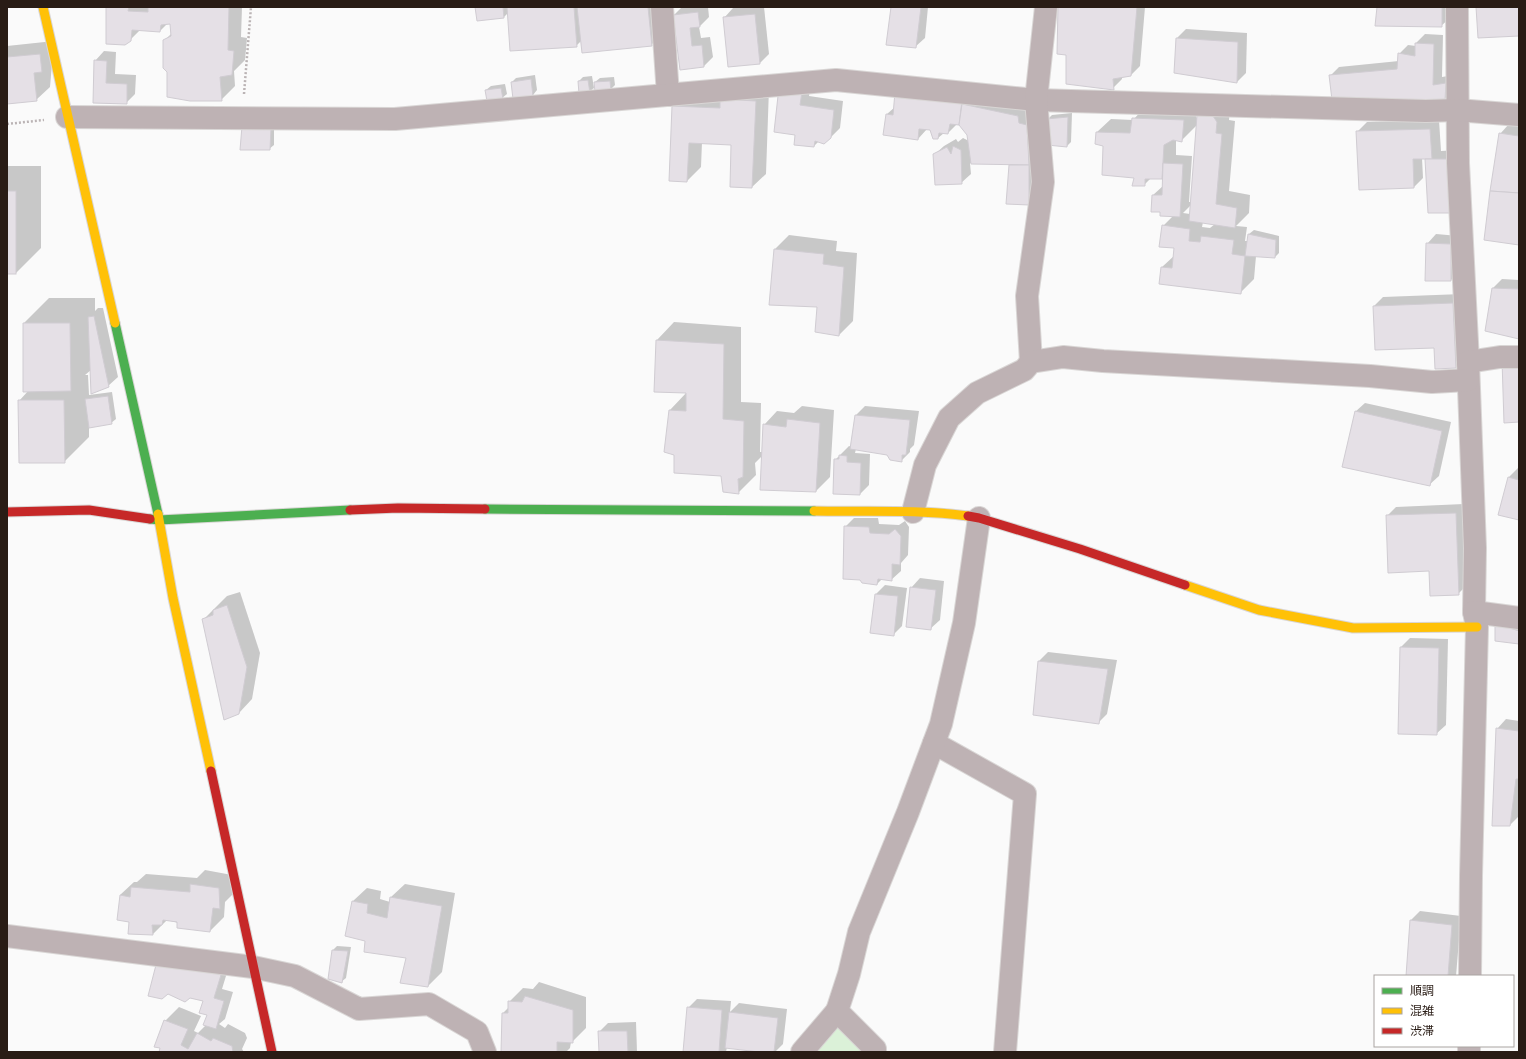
<svg xmlns="http://www.w3.org/2000/svg" width="1526" height="1059" viewBox="0 0 1526 1059" font-family="'Zilla Slab','Noto Sans JP',serif">
	<style>
		.green { fill: #dbf1d8 }
		.shadow { fill: #0003; fill-rule: evenodd }
		.building { fill: #e5e0e6; stroke: #d0ccd2 }
		.lines { fill: none; stroke-linecap: round; stroke-linejoin: round }
		.street-casing { stroke: #d9d6d5; stroke-width: 24 }
		.fast-casing { stroke: #d9d6d5; stroke-width: 11 }
		.slow-casing { stroke: #d9d6d5; stroke-width: 11 }
		.jam-casing { stroke: #d9d6d5; stroke-width: 11 }
		.path { stroke: #bbb4b5; stroke-width: 2.5; stroke-dasharray: 2 2; stroke-linecap: butt }
		.street { stroke: #beb2b4; stroke-width: 22 }
		.fast { stroke: #4caf50; stroke-width: 9 }
		.slow { stroke: #ffc107; stroke-width: 9 }
		.jam { stroke: #c62828; stroke-width: 9 }
	</style>
	<rect width="100%" height="100%" fill="#fafafa"/>
	<path class="green" d="M837,1011L875,1052H802Z"/>
	<g class="shadow">
		<path d="M107,7H242L241,37L247,38L245,60L234,71L235,86L221,100L168,72L164,41L172,33L171,23H168L160,31L140,30L130,40Z"/>
		<path d="M476,7H663L665,31L651,45L582,40L576,46L508,13L504,17Z"/>
		<path d="M682,7H708L709,17L699,27L701,38L710,37L713,57L704,66L681,69L674,15Z"/>
		<path d="M747,7H764L769,54L760,63L724,18L733,8Z"/>
		<path d="M892,7H928L925,38L915,47Z"/>
		<path d="M1059,7H1145L1140,66L1131,75L1122,77V79L1113,88L1067,54Z"/>
		<path d="M1378,7H1451V17L1441,26Z"/>
		<path d="M1186,29L1247,33L1246,73L1237,82L1177,38Z"/>
		<path d="M1425,34L1443,35L1442,77L1454,75V90L1444,99L1330,76L1339,67L1399,61V54L1408,45L1416,46V43Z"/>
		<path d="M54,41L50,87L36,100L7,103V46Z"/>
		<path d="M104,51L116,52L115,74L136,75L135,94L126,103L94,102L95,61Z"/>
		<path d="M535,75L537,90L533,95L514,97L512,82L516,78Z"/>
		<path d="M592,76L594,88L589,92L579,81L583,77Z"/>
		<path d="M614,77L615,85L610,90L595,82L600,78Z"/>
		<path d="M811,83L809,96L843,101L840,128L830,138L819,141L814,146L796,135L779,96Z"/>
		<path d="M505,84L507,94L502,98L486,90L491,86Z"/>
		<path d="M769,88L766,174L752,187L732,144L702,142L701,167L687,181L671,180L673,106L687,92Z"/>
		<path d="M896,93L1031,103L1038,195L1029,204L1007,203L1010,164L970,163L971,174L961,183L934,155L944,146L956,139L958,142L963,138L969,141L968,134L960,123L957,124L948,133H944L938,138L930,129H927L918,139L887,114L895,107Z"/>
		<path d="M1211,102L1230,108L1229,120L1235,121L1229,191L1250,195L1249,213L1236,226L1247,227L1245,241H1248L1249,234L1254,230L1279,236V253L1275,257L1256,256L1254,279L1240,293L1160,283L1162,267L1175,255L1176,247L1163,226L1173,216L1161,211L1153,195L1163,186L1164,177L1162,178H1151L1144,185L1104,145L1097,132L1111,119L1133,120L1147,105L1197,107L1196,118ZM1197,125L1191,202H1189L1192,156L1176,155V140L1181,141ZM1191,205L1190,214L1183,213ZM1203,222L1215,224L1210,228L1202,227Z"/>
		<path d="M1072,113L1071,142L1067,146L1047,120L1052,115Z"/>
		<path d="M1439,120L1441,151L1458,150L1459,203L1426,158H1422L1423,178L1414,187L1360,189L1358,131L1367,122Z"/>
		<path d="M274,124V145L269,149H241Z"/>
		<path d="M1509,124L1519,126V244L1500,134Z"/>
		<path d="M7,166H41V248L16,273H7Z"/>
		<path d="M1436,234L1459,236L1460,271L1451,280L1427,244Z"/>
		<path d="M789,235L837,241L836,251L857,253L853,321L839,335L818,306L770,304L775,249Z"/>
		<path d="M1502,279L1519,280V338L1493,288Z"/>
		<path d="M1462,294L1465,358L1456,367L1434,346L1374,306L1383,297Z"/>
		<path d="M49,298H95V311L98,308H103L118,377L108,386L91,370L85,375H88L89,395L112,392L116,419L111,423L89,426V437L64,462L19,401L29,390L24,323Z"/>
		<path d="M674,322L741,327V402L761,403L760,452H762L764,425L777,411L794,413L802,406L834,410L830,477L816,491L762,456L755,463L756,475L738,493L722,475L676,454L670,410L687,392H655L657,340Z"/>
		<path d="M1365,403L1451,422L1439,476L1429,485L1355,412Z"/>
		<path d="M865,406L919,411L914,445L910,449V452L901,461L888,454L856,449L855,453L870,454L869,485L860,494L835,460L849,446L852,447L856,415Z"/>
		<path d="M1518,468L1519,469V519L1509,477Z"/>
		<path d="M1464,504L1467,585L1458,594L1387,516L1396,507Z"/>
		<path d="M854,518H878L879,524L899,525L905,521L909,527L908,555L901,563V571L891,580L882,579L877,584L845,527Z"/>
		<path d="M920,578L944,581L940,620L930,629L911,588Z"/>
		<path d="M885,585L907,588L902,626L893,635L871,632L876,594Z"/>
		<path d="M240,592L260,653L252,699L239,713L204,619L227,596Z"/>
		<path d="M1519,619V643L1496,640Z"/>
		<path d="M1410,638L1448,639L1446,725L1436,734L1401,647Z"/>
		<path d="M1048,652L1117,660L1107,714L1098,723L1039,661Z"/>
		<path d="M1506,719L1519,721V816L1510,825L1497,729Z"/>
		<path d="M205,870L232,875L233,894L225,902L224,917L210,931L167,920L153,934L130,921L120,895L134,882H137L146,874L197,878Z"/>
		<path d="M405,884L455,893L442,972L428,986L407,957L366,940L353,901L367,888L381,891L380,899L390,902L391,897Z"/>
		<path d="M1420,911L1461,916L1456,976H1407L1411,920Z"/>
		<path d="M337,946L351,947L346,978L341,982L329,978L333,950Z"/>
		<path d="M229,966L222,989L233,992L225,1019L219,1024L225,1028L228,1024L245,1033L247,1038L242,1049L244,1052H160L165,1021L179,1007L201,1016L194,1031L198,1033L206,1025L208,1014L204,1001L168,993L149,995Z"/>
		<path d="M539,982L586,997V1028L572,1042H571L570,1048L566,1052H502L503,1013L509,1007V1002L523,988L533,989Z"/>
		<path d="M697,999L731,1001L730,1012L739,1003L787,1009L783,1044L775,1052L727,1047L726,1052H684L688,1008Z"/>
		<path d="M636,1022L637,1052H600L599,1032L608,1023Z"/>
	</g>
	<g class="building">
		<path d="M106,7H129L128,11L148,12V7H229L228,50L234,51L232,75L220,77L222,101H190L167,97V72L163,68V40L171,36L170,24L161,25L160,32L132,30L131,41L125,45L106,44Z"/>
		<path d="M475,7H503L504,18L477,21Z"/>
		<path d="M507,7H574L577,47L510,51Z"/>
		<path d="M577,7H648L652,46L582,53Z"/>
		<path d="M891,7H921L916,48L886,45Z"/>
		<path d="M1058,7H1137L1131,76L1113,79L1114,90L1066,84V55L1057,54Z"/>
		<path d="M1377,7H1442V27L1375,26Z"/>
		<path d="M1476,7H1519V36L1478,38Z"/>
		<path d="M698,12L700,27L690,28L692,46L702,45L704,67L680,70L673,15Z"/>
		<path d="M755,14L760,64L728,67L723,17Z"/>
		<path d="M1176,38L1238,42L1237,83L1174,73Z"/>
		<path d="M1415,43L1434,44L1433,85L1446,83L1445,100H1332L1329,75L1397,69L1398,53L1415,56Z"/>
		<path d="M40,54L42,72L34,73L37,101L7,104V57Z"/>
		<path d="M94,60L107,61L106,83L127,84V104L93,103Z"/>
		<path d="M531,79L533,96L513,99L511,82Z"/>
		<path d="M588,80L590,93L579,94L578,81Z"/>
		<path d="M610,81L611,91L595,92L594,82Z"/>
		<path d="M501,88L503,99L487,101L485,90Z"/>
		<path d="M802,92L800,105L834,110L831,138L824,144L815,141L814,147L794,145L795,135L774,132L778,96Z"/>
		<path d="M895,92L962,101L959,125L950,124L948,134L939,133L938,139H933L930,130L919,129L918,140L883,135L886,114L893,115Z"/>
		<path d="M720,99L756,101L752,188L730,187L731,145L689,143L687,182L669,181L672,106L720,108Z"/>
		<path d="M962,104L1018,116L1019,123L1027,125L1029,165L971,164L967,135L959,125Z"/>
		<path d="M1197,115L1213,116L1217,122L1216,133L1222,134L1216,204L1237,208L1235,228L1189,221Z"/>
		<path d="M1068,117L1067,147L1047,145L1046,119Z"/>
		<path d="M1132,118L1184,120L1182,142L1173,140L1164,145L1162,179H1145V186H1132L1134,178L1102,175L1103,146L1095,144L1096,132L1130,133Z"/>
		<path d="M242,126L271,128L270,150H240Z"/>
		<path d="M1430,129L1432,159H1413L1414,188L1359,190L1356,131Z"/>
		<path d="M1499,133L1519,136V193L1490,191Z"/>
		<path d="M953,146L961,150L962,184L935,185L933,154L947,147L951,154Z"/>
		<path d="M1425,159H1449L1451,213H1428Z"/>
		<path d="M1163,163L1183,164L1180,217L1160,216V212H1151L1152,195H1162Z"/>
		<path d="M1009,165H1029V205L1006,204Z"/>
		<rect x="7" y="191" width="9" height="83"/>
		<path d="M1490,191L1519,193V245L1484,240Z"/>
		<path d="M1162,225L1190,229L1189,241L1200,242L1201,236L1234,240L1232,254L1245,256L1241,294L1159,284L1161,267L1172,268L1174,248L1159,247Z"/>
		<path d="M1248,234L1276,240L1275,258L1245,256Z"/>
		<path d="M1426,243L1451,244V281H1425Z"/>
		<path d="M774,249L824,254L823,264L844,267L839,336L815,332L817,307L769,305Z"/>
		<path d="M1492,288L1519,289V339L1485,331Z"/>
		<path d="M1453,303L1456,368L1435,369L1434,348L1375,350L1373,306Z"/>
		<path d="M94,316L109,387L91,394L88,317Z"/>
		<path d="M23,323H70L71,391L23,392Z"/>
		<path d="M656,340L724,344L723,419L744,421L743,477L738,479L739,494L723,492L721,476L674,473V455L664,452L669,410L686,411V393L654,392Z"/>
		<path d="M1502,360H1519V422L1504,423Z"/>
		<path d="M108,396L112,424L89,428L85,399Z"/>
		<path d="M18,400H64L65,463H19Z"/>
		<path d="M1355,411L1442,431L1430,486L1342,467Z"/>
		<path d="M855,415L910,420L906,455H902V462L890,460L887,455L850,449Z"/>
		<path d="M787,419L820,423L816,492L760,490L763,424L786,427Z"/>
		<path d="M839,455L847,456V462L861,463L860,495L833,494L834,459H839Z"/>
		<path d="M1508,477L1519,480V520L1498,515Z"/>
		<path d="M1456,513L1459,595L1430,596L1429,571L1388,573L1386,515Z"/>
		<path d="M844,526L869,527L870,533L889,534L895,529L901,536L900,565L892,564V581L878,579L877,585L862,583L860,580L843,579Z"/>
		<path d="M910,587L936,590L931,630L906,627Z"/>
		<path d="M875,594L898,596L894,636L870,633Z"/>
		<path d="M227,605L247,667L239,714L224,720L202,619L213,615V610Z"/>
		<path d="M1495,623L1519,631V644L1495,641Z"/>
		<path d="M1400,647L1439,648L1437,735L1398,734Z"/>
		<path d="M1038,661L1108,669L1099,724L1033,715Z"/>
		<path d="M1496,728L1519,731V779H1516L1510,826H1492Z"/>
		<path d="M190,884L219,888L220,909L213,908L210,932L177,928V922L163,920L162,925H152L153,935L128,934L129,922L117,920L120,895L130,897L131,887L190,892Z"/>
		<path d="M390,897L442,906L428,987L400,983L406,958L364,952L365,941L345,936L352,901L368,904L367,913L387,918Z"/>
		<path d="M1410,920L1452,925L1448,976H1406Z"/>
		<path d="M332,950L348,951L342,983L328,979Z"/>
		<path d="M157,961L185,964L221,975L214,998L224,1001L216,1029L203,1025L207,1015L199,1013L203,1001L190,998L185,1002L168,994L162,999L148,996Z"/>
		<path d="M525,996L573,1010V1043L557,1042V1052H501L502,1013H508V1001L522,1002Z"/>
		<path d="M687,1007L722,1010L719,1052H683Z"/>
		<path d="M729,1012L778,1018L774,1052H759L725,1048Z"/>
		<path d="M164,1020L188,1029L181,1045L188,1049L197,1033L211,1041L213,1038L232,1046L233,1052H159L160,1048L154,1047Z"/>
		<path d="M598,1031H627L628,1052H599Z"/>
	</g>
	<g class="lines">
		<g class="street-casing">
			<g id="street">
				<path d="M662,7L668,95"/>
				<path d="M1457,7L1458,163L1468,362L1475,548L1474,612L1477,627L1471,876L1470,976"/>
				<path d="M67,117L395,119L836,80L1036,100L1426,111L1457,110L1519,115"/>
				<path d="M1031,362L1027,296L1043,182L1036,100L1046,7"/>
				<path d="M1468,362L1500,357H1519"/>
				<path d="M913,512L925,465L949,418L977,393L1024,370L1031,362L1063,357L1103,361L1370,376L1432,382L1468,380"/>
				<path d="M1474,612L1519,618"/>
				<path d="M934,743L1025,794L1005,1052"/>
				<path d="M7,936L253,967L295,976L359,1009L429,1004L477,1032L485,1052"/>
				<path d="M802,1052L837,1011"/>
				<path d="M875,1052V1049L837,1011L849,974L859,932L908,812L941,724L964,623L979,518"/>
				<path d="M1469,1052V1046"/>
			</g>
		</g>
		<g class="fast-casing">
			<g id="fast">
				<path d="M115,323L158,514"/>
				<path d="M485,509L814,511"/>
				<path d="M150,519L159,520L350,510"/>
			</g>
		</g>
		<g class="slow-casing">
			<g id="slow">
				<path d="M43,7L115,323"/>
				<path d="M814,511C865,512 918,509 968,516"/>
				<path d="M158,514L173,598L211,771"/>
				<path d="M1185,585L1259,610L1353,628L1477,627"/>
			</g>
		</g>
		<g class="jam-casing">
			<g id="jam">
				<path d="M350,510L398,508L485,509"/>
				<path d="M7,512L89,510L150,519"/>
				<path d="M968,516L979,518L1080,549L1185,585"/>
				<path d="M211,771L272,1052"/>
			</g>
		</g>
		<g class="path">
			<path d="M244,94L251,7"/>
			<path d="M7,124L44,120"/>
		</g>
		<use href="#street" class="street"/>
		<use href="#fast" class="fast"/>
		<use href="#slow" class="slow"/>
		<use href="#jam" class="jam"/>
	</g>
	<rect width="1526" height="1059" fill="none" stroke="#291c15" stroke-width="16"/>
	<rect x="1374" y="975" width="140" height="72" fill="#ffffff" stroke="#a9a4a1"/>
	<rect x="1382" y="988" width="20" height="6" fill="#4caf50" stroke="#a9a4a1"/>
	<text x="1410" y="995" font-size="12" fill="#291c15">順調</text>
	<rect x="1382" y="1008" width="20" height="6" fill="#ffc107" stroke="#a9a4a1"/>
	<text x="1410" y="1015" font-size="12" fill="#291c15">混雑</text>
	<rect x="1382" y="1028" width="20" height="6" fill="#c62828" stroke="#a9a4a1"/>
	<text x="1410" y="1035" font-size="12" fill="#291c15">渋滞</text>
</svg>
